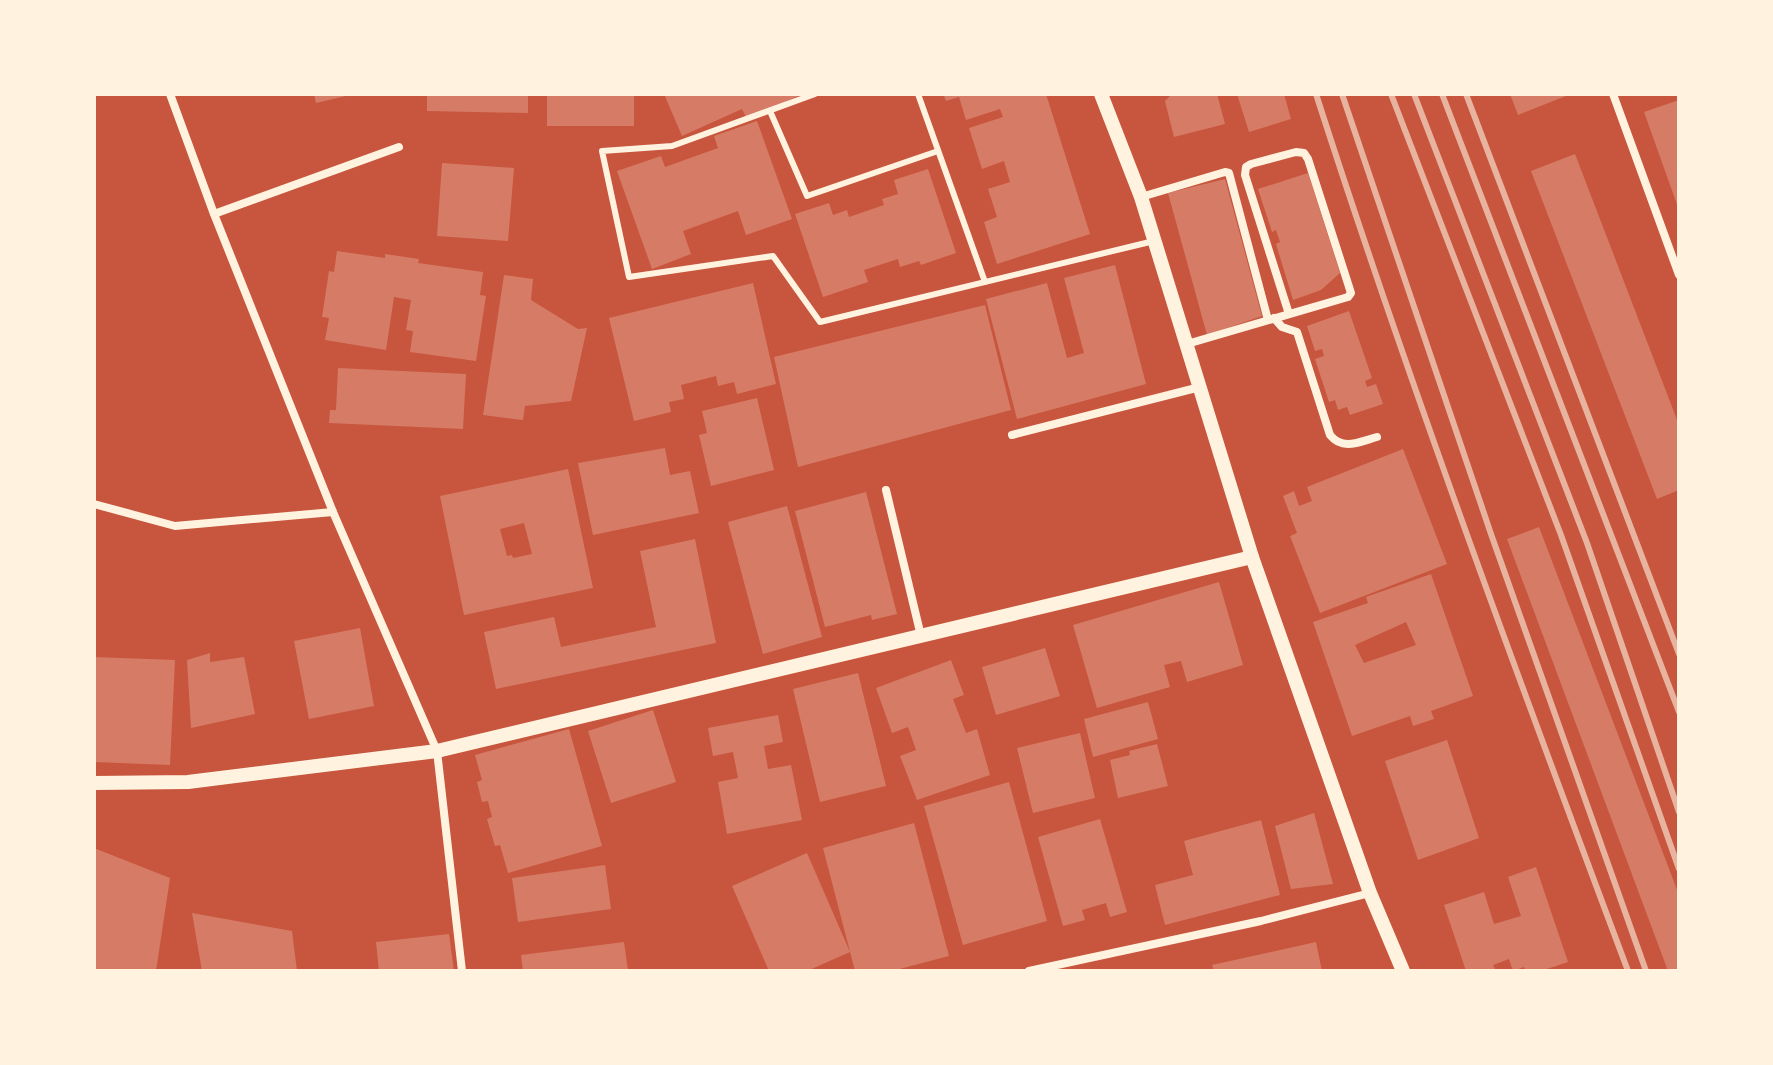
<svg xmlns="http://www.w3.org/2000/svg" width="1773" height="1065" viewBox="0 0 1773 1065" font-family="'Alegreya Sans',sans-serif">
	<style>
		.building { fill: #d67c66; fill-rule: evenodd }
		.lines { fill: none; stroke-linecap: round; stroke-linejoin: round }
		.service { stroke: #fff3e0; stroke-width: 6 }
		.minor { stroke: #fff3e0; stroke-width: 8 }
		.tertiary { stroke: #fff3e0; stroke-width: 14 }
		.rail { stroke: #e9b49f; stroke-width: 6 }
	</style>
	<rect width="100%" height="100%" fill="#c8553d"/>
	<g class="building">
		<path d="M314,94H350V95L316,103Z"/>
		<path d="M427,94H528V113L427,111Z"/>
		<rect x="547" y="94" width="87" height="32"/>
		<path d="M664,94H803L747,119L742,109L682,136Z"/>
		<path d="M943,94H1046L1090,234L997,264L984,222L997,217L988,189L1010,182L1004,161L982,169L969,128L1003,117L1000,109L966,120L959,97L946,101Z"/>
		<path d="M1172,94H1217L1225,124L1174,137L1165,101Z"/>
		<path d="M1237,94H1284L1291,119L1249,132Z"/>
		<path d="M1510,94H1571L1518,115Z"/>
		<path d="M1679,100V210L1644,112Z"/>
		<path d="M757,121L792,219L746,235L738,211L683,231L691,254L652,269L617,171L661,156L665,167L718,148L714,136Z"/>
		<path d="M1575,154L1679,425V490L1657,499L1531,171Z"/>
		<path d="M442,163L514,168L508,241L437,236Z"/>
		<path d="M928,169L956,253L921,265L919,261L900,267L898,259L864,270L868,282L823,297L795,214L829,203L833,215L847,210L849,217L884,205L882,199L898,194L894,180Z"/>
		<path d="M1308,173L1340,273L1321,290L1293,300L1276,244L1280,242L1276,230L1272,232L1258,189Z"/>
		<path d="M1225,179L1262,316L1207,335L1168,193Z"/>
		<path d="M337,251L385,258V254L419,259L418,263L483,272L480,295L486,296L476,361L410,352L413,331L406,330L411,300L394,297L386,350L325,340L329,318L322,317L329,271L334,272Z"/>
		<path d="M1115,265L1146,384L1017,419L986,299L1047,283L1067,358L1084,353L1064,278Z"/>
		<path d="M504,275L533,279L531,300L578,329L587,328L571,401L525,406L523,420L483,415Z"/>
		<path d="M753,283L776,384L737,394L734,382L718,386L716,376L681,385L684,399L669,402L671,412L634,421L609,318Z"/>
		<path d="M985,305L1011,410L798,467L774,357Z"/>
		<path d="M1349,311L1372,378L1365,381L1367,387L1376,384L1383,404L1350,415L1347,407L1338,410L1335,400L1329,402L1315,359L1324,356L1322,349L1315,351L1307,326Z"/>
		<path d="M338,368L466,374L463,429L329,423L330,410H336Z"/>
		<path d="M757,398L774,470L711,486L699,435L707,433L702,411Z"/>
		<path d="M665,448L670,475L690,471L699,513L593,535L578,463Z"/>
		<path d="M1403,449L1447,564L1320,613L1290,536L1297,533L1283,496L1294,491L1299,506L1312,501L1307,487Z"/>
		<path d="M568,469L593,588L464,615L440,496ZM524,523L532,554L513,558L512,555L507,556L500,529Z"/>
		<path d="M866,492L897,614L872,620L871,615L825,627L795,511Z"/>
		<path d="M787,506L822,637L763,654L728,522Z"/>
		<path d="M1539,527L1679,895V971H1668L1507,539Z"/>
		<path d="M695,539L716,643L496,689L484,632L554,617L561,647L656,627L640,551Z"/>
		<path d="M1431,574L1473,696L1431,711L1434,719L1413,726L1410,716L1352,736L1313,622L1368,603L1366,597ZM1406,622L1416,645L1364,663L1355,645Z"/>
		<path d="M1219,582L1243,665L1187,682L1181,661L1164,665L1170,687L1097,708L1073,625Z"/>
		<path d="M360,628L374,706L309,719L294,641Z"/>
		<path d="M1045,648L1060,696L996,715L982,667Z"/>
		<path d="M210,653V662L244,657L255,714L191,728L187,660Z"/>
		<path d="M94,657L175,660L170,765L94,762Z"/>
		<path d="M951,660L964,695L953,699L966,733L977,729L990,775L917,800L900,756L916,750L908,727L892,733L876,688Z"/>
		<path d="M858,673L886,786L820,802L793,689Z"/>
		<path d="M1148,702L1158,739L1093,757L1084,719Z"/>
		<path d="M653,710L676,782L611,803L588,731Z"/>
		<path d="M778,715L783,742L764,746L768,769L791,765L802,820L727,834L718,782L738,778L733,752L713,756L708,728Z"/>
		<path d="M569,729L602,846L508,873L500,845L495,846L487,819L492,817L488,801L482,802L477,782L482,780L475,755Z"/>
		<path d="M1080,733L1095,798L1033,813L1017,748Z"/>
		<path d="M1447,740L1479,838L1418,860L1385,761Z"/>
		<path d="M1157,744L1168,786L1118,798L1110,760L1130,755L1129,751Z"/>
		<path d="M1009,782L1047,921L963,945L924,806Z"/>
		<path d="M1314,813L1333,884L1291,889L1275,826Z"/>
		<path d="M1100,819L1127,912L1110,917L1106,903L1082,910L1085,920L1063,926L1038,837Z"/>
		<path d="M1261,820L1280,895L1165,925L1155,885L1193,875L1184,841Z"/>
		<path d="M914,823L949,956L892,971H855L823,848Z"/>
		<path d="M94,848L170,878L156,971H94Z"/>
		<path d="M807,853L850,952L807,971H769L732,886Z"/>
		<path d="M605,865L611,909L518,922L512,878Z"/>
		<path d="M1536,867L1568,962L1541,971H1526L1524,967L1513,971L1509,959L1493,965L1496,971H1466L1444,905L1484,892L1494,924L1521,916L1508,877Z"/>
		<path d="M192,913L292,931L297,971H202Z"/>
		<path d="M449,934L454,971H379L376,942Z"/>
		<path d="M624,942L628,971H523L521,955Z"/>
		<path d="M1316,942L1322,971H1214L1212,965Z"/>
	</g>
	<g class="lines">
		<g class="service">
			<path d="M815,94L672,146L602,151L629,277L773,256L820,322L1154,241"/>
			<path d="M918,94L985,282"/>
			<path d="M770,111L807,196L938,151"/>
		</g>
		<g class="minor">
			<path d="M170,94L214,214L333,512L437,751L462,971"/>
			<path d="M1613,94L1679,275"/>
			<path d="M1141,197L1225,172L1229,173L1268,320"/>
			<path d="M214,214L399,147"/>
			<path d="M1274,318L1282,327L1297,332L1330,435C1343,451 1359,442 1377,437"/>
			<path d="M1187,344L1348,297L1351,293L1308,159L1304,153L1296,152L1251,164L1246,167L1245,175L1289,314"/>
			<path d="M1012,435L1200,387"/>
			<path d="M886,490L921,636"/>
			<path d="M94,504L175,526L333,512"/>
			<path d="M1029,971L1261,921L1370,893"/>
		</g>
		<g class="tertiary">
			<path d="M1101,94L1141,197L1252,557L1370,893L1403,971"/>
			<path d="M94,783L188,782L437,751L1252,557"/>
		</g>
		<g class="rail">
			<path d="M1316,94C1411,389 1519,680 1628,971"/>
			<path d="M1342,94L1491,534L1646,971"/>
			<path d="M1391,94L1561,535L1679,869"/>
			<path d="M1414,94L1587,543L1679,812"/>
			<path d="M1442,94L1679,712"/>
			<path d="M1466,94L1679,654"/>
		</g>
	</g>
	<rect width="1773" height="1065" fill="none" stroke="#fff3e0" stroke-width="192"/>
</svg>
